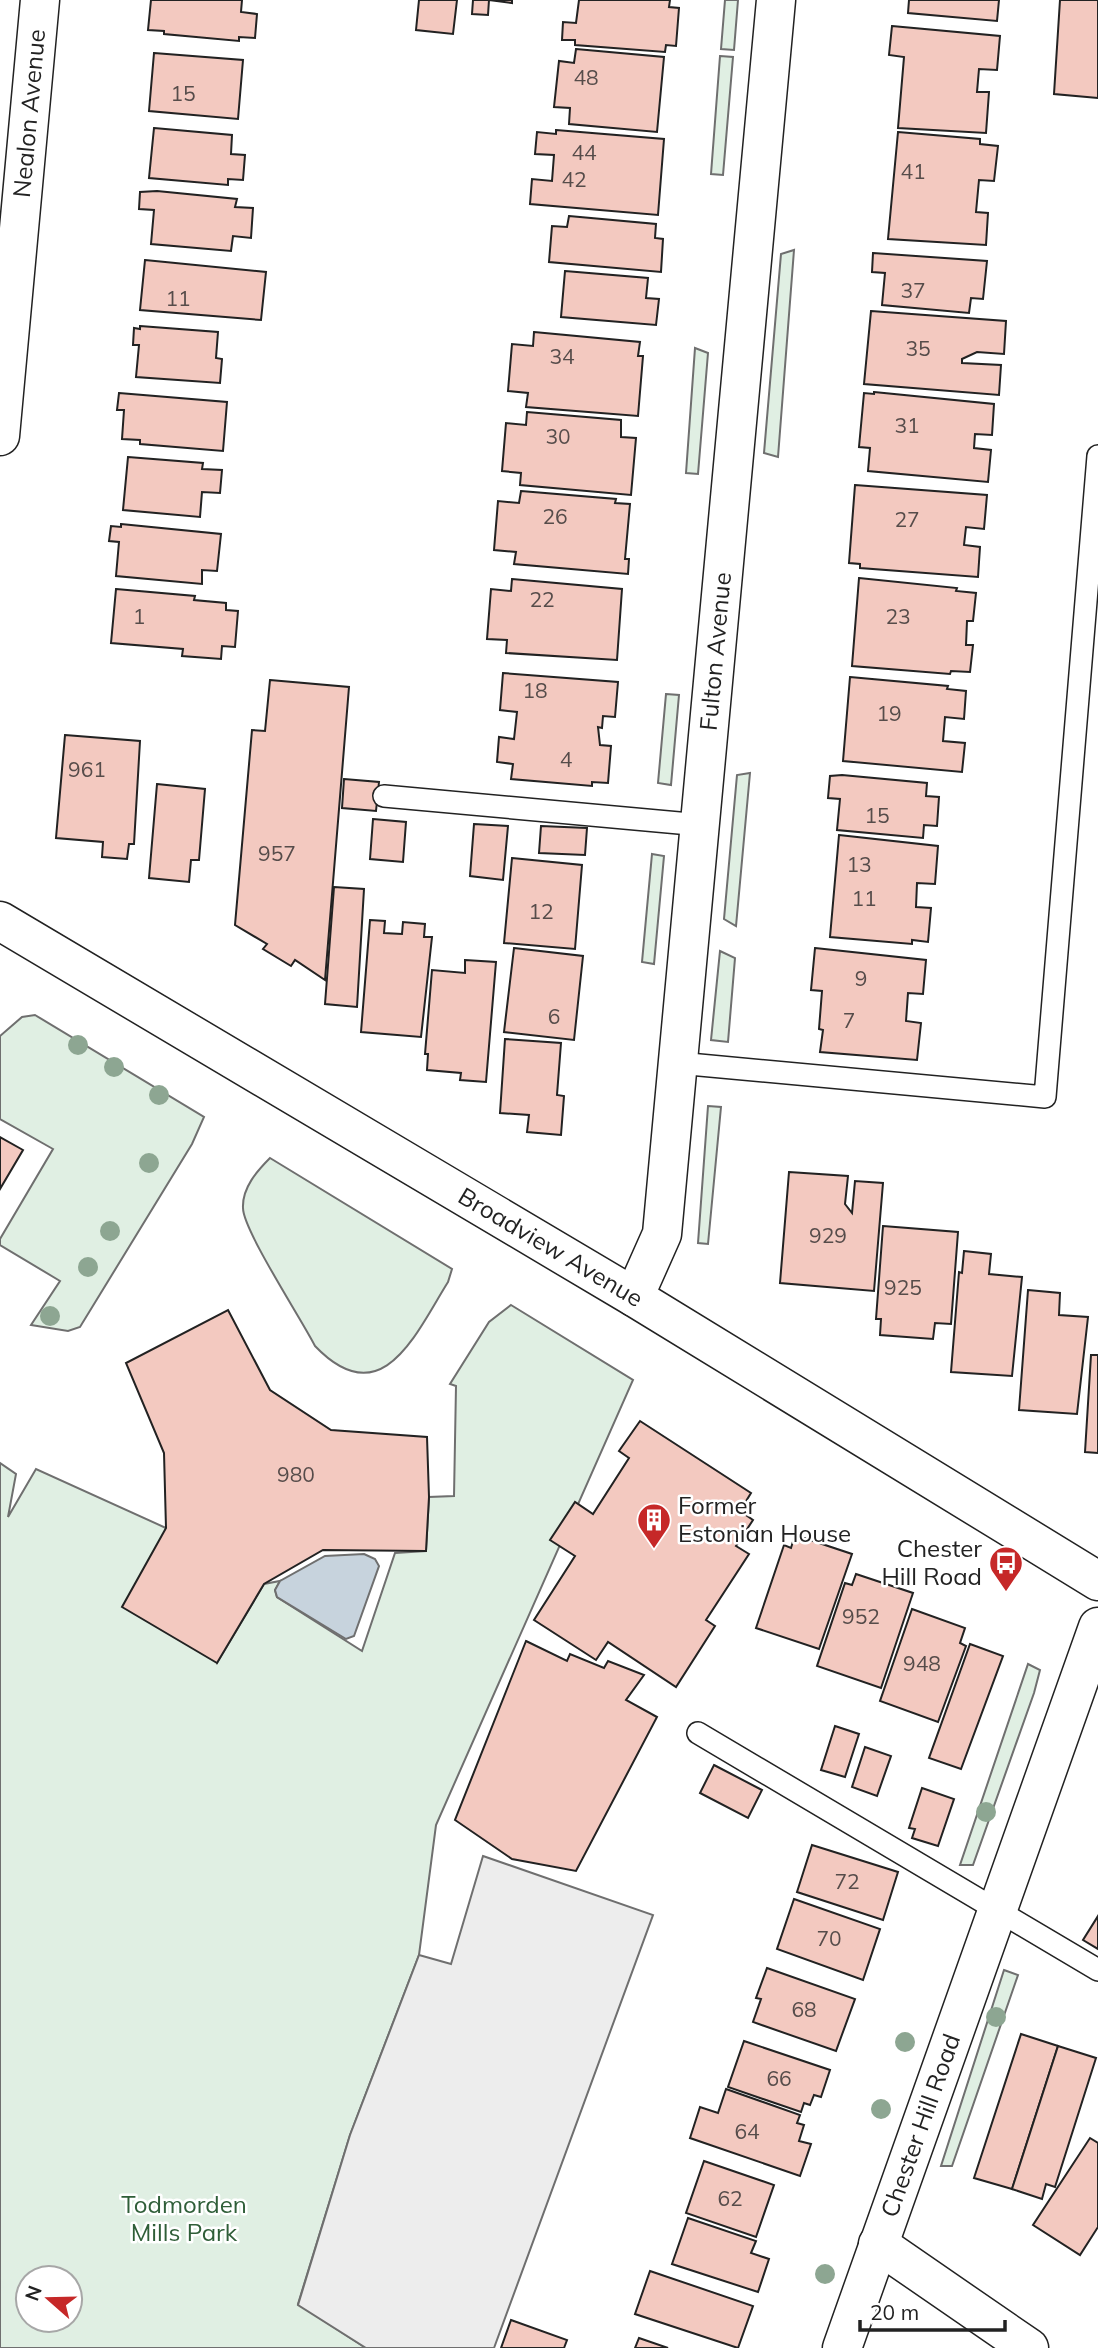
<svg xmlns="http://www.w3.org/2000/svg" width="1098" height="2348" viewBox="0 0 1098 2348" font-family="Mulish,sans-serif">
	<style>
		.green { fill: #e0efe3; stroke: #6f6f6f; stroke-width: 2; fill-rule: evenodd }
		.parking { fill: #ededed; stroke: #6f6f6f; stroke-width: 2 }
		.water { fill: #c7d3dd; stroke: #6f6f6f; stroke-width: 2 }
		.building { fill: #f3c9c0; stroke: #222; stroke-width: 2 }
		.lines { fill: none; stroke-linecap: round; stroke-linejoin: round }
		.service-casing { stroke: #222; stroke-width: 24 }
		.minor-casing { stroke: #222; stroke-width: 41 }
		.secondary-casing { stroke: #222; stroke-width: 41 }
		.service { stroke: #fff; stroke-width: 21 }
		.minor { stroke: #fff; stroke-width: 38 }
		.secondary { stroke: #fff; stroke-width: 38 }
		.tree { fill: #8da692 }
		.labels { text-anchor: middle; stroke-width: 5; stroke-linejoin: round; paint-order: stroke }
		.number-label { font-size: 21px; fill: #564c4a }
		.street-label { font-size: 24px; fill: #222; stroke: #fff }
		.poi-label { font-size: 24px; fill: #222; stroke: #fff; text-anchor: start }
		.park-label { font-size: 24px; fill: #2f5e38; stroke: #fff }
	</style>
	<rect width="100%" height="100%" fill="#fff"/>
	<g class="green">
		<path d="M725,0H738L734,50L721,49Z"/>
		<path d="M720,56L733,57L723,175L711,174Z"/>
		<path d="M794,250L778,457L764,453L781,254Z"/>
		<path d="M695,348L708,353L698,474L686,473Z"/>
		<path d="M666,694L679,695L671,785L658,783Z"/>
		<path d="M750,773L736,926L724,919L737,775Z"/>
		<path d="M652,854L664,856L654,964L642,962Z"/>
		<path d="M720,951L735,958L728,1042L711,1040Z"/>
		<path d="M35,1015L204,1117L192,1144L80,1327L68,1331L31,1325L60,1281L0,1245V1239L53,1149L0,1119V1036L22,1017Z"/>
		<path d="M708,1106L721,1107L708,1244L698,1243Z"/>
		<path d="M270,1158L452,1269L448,1282C416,1333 382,1416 315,1346C302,1320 243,1230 243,1208C242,1188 257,1171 270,1158Z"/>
		<path d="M511,1305L633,1380L436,1825L419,1955L350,2135L298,2304L366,2348H0V1463L16,1474L8,1517L36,1469L166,1528L217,1663L264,1584L280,1581L275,1590L277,1597L362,1651L395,1553L426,1551L429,1497L454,1496L456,1386L450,1384L489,1322ZM28,2278H70V2320H28Z"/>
		<path d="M1028,1664L1040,1670L1034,1693L973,1865H960Z"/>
		<path d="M1004,1970L1018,1975L952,2166H941Z"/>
	</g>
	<path class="parking" d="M483,1856L653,1915L494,2348H366L298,2305L350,2135L419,1955L451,1964Z"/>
	<path class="water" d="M364,1554L375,1559L379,1566L354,1636L346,1639L277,1597L275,1590L280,1581L325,1556Z"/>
	<g class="building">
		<path d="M151,0H242L241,12L257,14L255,38L239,37V41L164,34V31L148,30Z"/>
		<path d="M419,0H457L453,34L416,30Z"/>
		<path d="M473,0H512V3L489,0L488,15L472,14Z"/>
		<path d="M579,0H670L669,7L679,8L676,46L666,45L665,52L575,45V40H562L563,22L576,23Z"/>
		<path d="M909,0H999L997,21L908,13Z"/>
		<path d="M1060,0H1098V98L1054,94Z"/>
		<path d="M892,26L1000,36L997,70L979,69L977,92H989L986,133L898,128L904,57L889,55Z"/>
		<path d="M576,49L664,57L657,132L569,124L570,108L554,107L559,61L574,63Z"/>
		<path d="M154,53L243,60L238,119L149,111Z"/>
		<path d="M154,128L232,135L231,154L245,155L243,180L228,179V185L149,178Z"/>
		<path d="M556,130L664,139L658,215L530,204L532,179L552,181L554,155L535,154L537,132L556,134Z"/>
		<path d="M898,132L980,139V144L998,146L994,181L979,180L976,212L988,213L986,245L888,239Z"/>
		<path d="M157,191L237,199L235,207L253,208L251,238L233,236L231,251L151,244L154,210L139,209L140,192Z"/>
		<path d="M569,216L656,224L655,238L663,239L661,272L549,262L552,226L567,227Z"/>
		<path d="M873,253L987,261L983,299L971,298L969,313L882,305L885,273L872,272Z"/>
		<path d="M145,260L266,272L261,320L140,310Z"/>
		<path d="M565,271L648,278L646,298L659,299L656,325L561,317Z"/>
		<path d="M871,311L1006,321L1004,354L977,352L962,359V363L1001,365L999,395L864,384Z"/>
		<path d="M140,326L218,332L216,358L222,359L220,383L136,377L139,345H133L134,328L140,329Z"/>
		<path d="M534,332L640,342L638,356H643L638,416L526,407L528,393L508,391L512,344L533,346Z"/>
		<path d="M874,392L994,404L992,435L975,434L974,448L991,450L988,482L868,471L870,448L859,447L864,393L874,394Z"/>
		<path d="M119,393L227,402L223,451L140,444V440L122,439L124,410H117Z"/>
		<path d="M527,412L621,420V437L636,438L631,495L520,485L521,473L502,471L506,423L526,425Z"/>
		<path d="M128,457L203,463L202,469L222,470L220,493L202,492L200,517L123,510Z"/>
		<path d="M855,485L987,495L984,529L966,527L964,545L980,547L978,577L860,568V564L849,563Z"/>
		<path d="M521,491L616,499L615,503L630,504L625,559H629L628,574L514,564L516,552L494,550L498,501L519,503Z"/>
		<path d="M121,524L221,534L217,571L202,570V584L116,576L119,542L109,541L111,526L121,527Z"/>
		<path d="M859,578L957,588L956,591L976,593L973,621H967L966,645H973L970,672L951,671L950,674L852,666Z"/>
		<path d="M512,579L622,589L617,660L506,653L507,640L487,639L491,589L511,591Z"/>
		<path d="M116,589L195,596L194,600L226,603V610L238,611L235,647L222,646L221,659L182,656L183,649L111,643Z"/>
		<path d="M503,673L618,682L615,717L603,716L602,728L598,727L600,745L611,746L608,783L592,782V786L511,779L513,764L497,762L499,737L514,739L517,712L500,710Z"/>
		<path d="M850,677L948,686L947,689L966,691L964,719L945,717L943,741L965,743L962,772L843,761Z"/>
		<path d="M270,680L349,687L325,980L295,960L291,966L263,949L267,944L235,925L252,730L265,731Z"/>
		<path d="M65,735L140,741L134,844H129L127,859L102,857L103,842L56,838Z"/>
		<path d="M842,775L927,783L926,796L939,797L937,826L924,825L923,838L837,830L840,799L828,798L830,776Z"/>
		<path d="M344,779L379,782L376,811L342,808Z"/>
		<path d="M157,784L205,789L199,860H191L189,882L149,878Z"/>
		<path d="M373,819L406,822L403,862L370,859Z"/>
		<path d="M474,824L508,826L503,880L470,876Z"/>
		<path d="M541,826L587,828L585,855L539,853Z"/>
		<path d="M839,835L938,846L935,884L917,883L916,907L931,908L928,942L912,940V944L830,937Z"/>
		<path d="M512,858L582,865L575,949L504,943Z"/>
		<path d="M334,887L364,889L357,1007L325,1004Z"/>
		<path d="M370,920L385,921L384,933L402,934L403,922L425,924L424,937H432L421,1037L361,1032Z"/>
		<path d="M514,948L583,956L574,1040L504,1032Z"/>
		<path d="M815,948L926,960L923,994L908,993L906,1021L921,1023L917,1060L820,1052L823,1030L819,1029L822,991L811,990Z"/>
		<path d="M465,960L496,962L486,1082L460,1080L461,1073L427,1070L428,1054H425L432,970L465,973Z"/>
		<path d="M505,1039L561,1043L557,1095L564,1096L561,1135L527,1132L529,1115L500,1113Z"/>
		<path d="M0,1137L23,1150L0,1189Z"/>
		<path d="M789,1172L848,1176L845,1204L852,1213L855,1181L883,1183L874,1291L780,1283Z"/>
		<path d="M883,1226L958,1232L951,1324L935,1323L933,1339L880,1335L881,1319H876Z"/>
		<path d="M964,1251L991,1254L989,1274L1022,1277L1012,1376L951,1372L959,1272L962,1273Z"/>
		<path d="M1028,1290L1060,1293L1059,1315L1088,1317L1077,1414L1019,1410Z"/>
		<path d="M228,1310L270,1390L331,1430L427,1437L429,1497L426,1551L323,1550L264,1584L217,1663L122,1607L166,1528L164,1453L126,1363Z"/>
		<path d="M1091,1355H1098V1453L1085,1452Z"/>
		<path d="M640,1421L751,1493L740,1511L753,1520L736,1546L749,1554L706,1620L715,1626L676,1687L608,1642L596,1660L534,1620L575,1556L550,1540L575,1502L593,1514L629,1458L619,1451Z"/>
		<path d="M795,1535L852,1554L819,1649L756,1628L784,1545L791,1548Z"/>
		<path d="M856,1574L913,1593L881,1688L817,1666L845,1583L852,1585Z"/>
		<path d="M912,1609L965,1628L960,1643L966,1646L938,1722L880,1701Z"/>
		<path d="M526,1641L567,1661L570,1654L604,1668L608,1661L644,1675L626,1700L657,1717L576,1871L512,1859L455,1820Z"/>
		<path d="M970,1644L1003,1656L961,1769L929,1758Z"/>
		<path d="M835,1726L859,1734L845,1777L821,1770Z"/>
		<path d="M865,1747L891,1756L877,1796L852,1787Z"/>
		<path d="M714,1765L762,1790L748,1818L700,1793Z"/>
		<path d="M922,1788L954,1799L938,1846L912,1838L915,1829L909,1828Z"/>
		<path d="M812,1845L898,1872L883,1920L797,1892Z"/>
		<path d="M794,1899L880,1929L863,1980L777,1949Z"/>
		<path d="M1098,1916V1949L1083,1940Z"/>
		<path d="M767,1968L855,1999L836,2051L753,2022L761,1999L756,1998Z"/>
		<path d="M1021,2034L1058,2046L1012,2189L974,2178Z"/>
		<path d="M744,2041L830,2070L821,2097L814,2095L810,2105L804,2103L801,2112L728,2087Z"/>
		<path d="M1058,2046L1096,2058L1055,2187L1046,2184L1042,2199L1012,2189Z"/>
		<path d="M726,2089L800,2115L797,2123L804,2125L799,2141L811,2144L800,2176L690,2138L700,2107L718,2113Z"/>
		<path d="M1090,2138L1098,2143V2227L1080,2255L1033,2225Z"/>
		<path d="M704,2161L774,2185L756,2237L686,2213Z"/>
		<path d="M688,2218L756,2241L751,2253L769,2259L758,2292L672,2264Z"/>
		<path d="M650,2271L753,2306L738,2348L635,2314Z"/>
		<path d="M511,2320L567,2340L564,2348H501Z"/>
		<path d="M639,2338L668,2348H635Z"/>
	</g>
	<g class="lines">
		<g class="service-casing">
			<g id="service">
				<path d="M384,796L701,825"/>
				<path d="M678,1063L1045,1097L1098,456"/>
				<path d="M698,1733L1098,1970"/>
			</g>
		</g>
		<g class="minor-casing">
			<g id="minor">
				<path id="s1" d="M0,436L40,0"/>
				<path id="s2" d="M634,1297L662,1234L776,0"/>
				<path d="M878,2244L1029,2348"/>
				<path id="s3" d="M842,2348L1098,1627"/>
			</g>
		</g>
		<g class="secondary-casing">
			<g id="secondary">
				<path id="s4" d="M0,921L634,1297L1098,1581"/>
			</g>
		</g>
		<use href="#service" class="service"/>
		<use href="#minor" class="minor"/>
		<use href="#secondary" class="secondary"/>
	</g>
	<g class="tree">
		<circle cx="78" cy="1045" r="10"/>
		<circle cx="114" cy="1067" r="10"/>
		<circle cx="159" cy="1095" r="10"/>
		<circle cx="149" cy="1163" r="10"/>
		<circle cx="110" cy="1231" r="10"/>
		<circle cx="88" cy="1267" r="10"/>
		<circle cx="50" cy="1316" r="10"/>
		<circle cx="986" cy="1812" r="10"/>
		<circle cx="996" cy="2017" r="10"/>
		<circle cx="905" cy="2042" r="10"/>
		<circle cx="881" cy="2109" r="10"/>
		<circle cx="825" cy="2274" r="10"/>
	</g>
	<defs>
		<g id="building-pin" transform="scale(1.75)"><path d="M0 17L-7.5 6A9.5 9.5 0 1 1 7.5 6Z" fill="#c62828" stroke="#fff"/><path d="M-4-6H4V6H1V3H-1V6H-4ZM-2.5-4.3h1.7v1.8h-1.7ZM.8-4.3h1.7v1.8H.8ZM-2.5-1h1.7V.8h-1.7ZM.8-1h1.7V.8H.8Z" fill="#fff"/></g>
		<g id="bus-pin" transform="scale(1.75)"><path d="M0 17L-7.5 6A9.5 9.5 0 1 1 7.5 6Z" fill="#c62828" stroke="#fff"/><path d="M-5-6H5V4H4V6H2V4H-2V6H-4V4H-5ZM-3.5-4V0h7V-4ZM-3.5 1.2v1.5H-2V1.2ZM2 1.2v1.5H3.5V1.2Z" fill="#fff"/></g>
	</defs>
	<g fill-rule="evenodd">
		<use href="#building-pin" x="654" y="1520"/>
		<use href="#bus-pin" x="1006" y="1563"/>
	</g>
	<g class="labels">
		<g class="number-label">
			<text x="586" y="85">48</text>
			<text x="183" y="101">15</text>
			<text x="584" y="160">44</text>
			<text x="913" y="179">41</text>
			<text x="574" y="187">42</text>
			<text x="913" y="298">37</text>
			<text x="178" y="306">11</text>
			<text x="918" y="356">35</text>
			<text x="562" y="364">34</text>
			<text x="907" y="433">31</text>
			<text x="558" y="444">30</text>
			<text x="555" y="524">26</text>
			<text x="907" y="527">27</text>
			<text x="542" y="607">22</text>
			<text x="139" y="624">1</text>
			<text x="898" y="624">23</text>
			<text x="535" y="698">18</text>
			<text x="889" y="721">19</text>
			<text x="566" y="767">4</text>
			<text x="87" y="777">961</text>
			<text x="877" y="823">15</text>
			<text x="277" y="861">957</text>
			<text x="859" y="872">13</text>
			<text x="864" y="906">11</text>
			<text x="541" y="919">12</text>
			<text x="861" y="986">9</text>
			<text x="554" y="1024">6</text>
			<text x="849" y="1028">7</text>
			<text x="828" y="1243">929</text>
			<text x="903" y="1295">925</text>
			<text x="296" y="1482">980</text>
			<text x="861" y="1624">952</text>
			<text x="922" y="1671">948</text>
			<text x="847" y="1889">72</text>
			<text x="829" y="1946">70</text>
			<text x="804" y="2017">68</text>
			<text x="779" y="2086">66</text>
			<text x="747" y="2139">64</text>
			<text x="730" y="2206">62</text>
		</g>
		<g class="street-label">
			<text dy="8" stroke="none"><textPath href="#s1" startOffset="324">Nealon Avenue</textPath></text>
			<text dy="8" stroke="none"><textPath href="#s2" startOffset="654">Fulton Avenue</textPath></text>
			<text dy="8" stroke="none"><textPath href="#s4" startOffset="640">Broadview Avenue</textPath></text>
			<text dy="8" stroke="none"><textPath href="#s3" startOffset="236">Chester Hill Road</textPath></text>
		</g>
		<g class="poi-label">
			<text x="678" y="1514">Former<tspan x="678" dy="28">Estonian House</tspan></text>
			<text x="982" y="1557" text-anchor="end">Chester<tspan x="982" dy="28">Hill Road</tspan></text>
		</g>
		<g class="park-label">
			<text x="184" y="2213">Todmorden<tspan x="184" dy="28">Mills Park</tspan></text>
		</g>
	</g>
	<g transform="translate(49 2299) rotate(290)"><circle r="33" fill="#ffffff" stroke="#a7a7a7" stroke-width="2"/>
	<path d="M0-5L12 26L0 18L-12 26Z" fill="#c62828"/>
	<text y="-10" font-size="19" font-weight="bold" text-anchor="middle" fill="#222222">N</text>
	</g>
	<path d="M860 2320v10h145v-10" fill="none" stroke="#222222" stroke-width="3.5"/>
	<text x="870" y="2320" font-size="21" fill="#222222" stroke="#ffffff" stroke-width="5" paint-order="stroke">20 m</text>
</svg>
